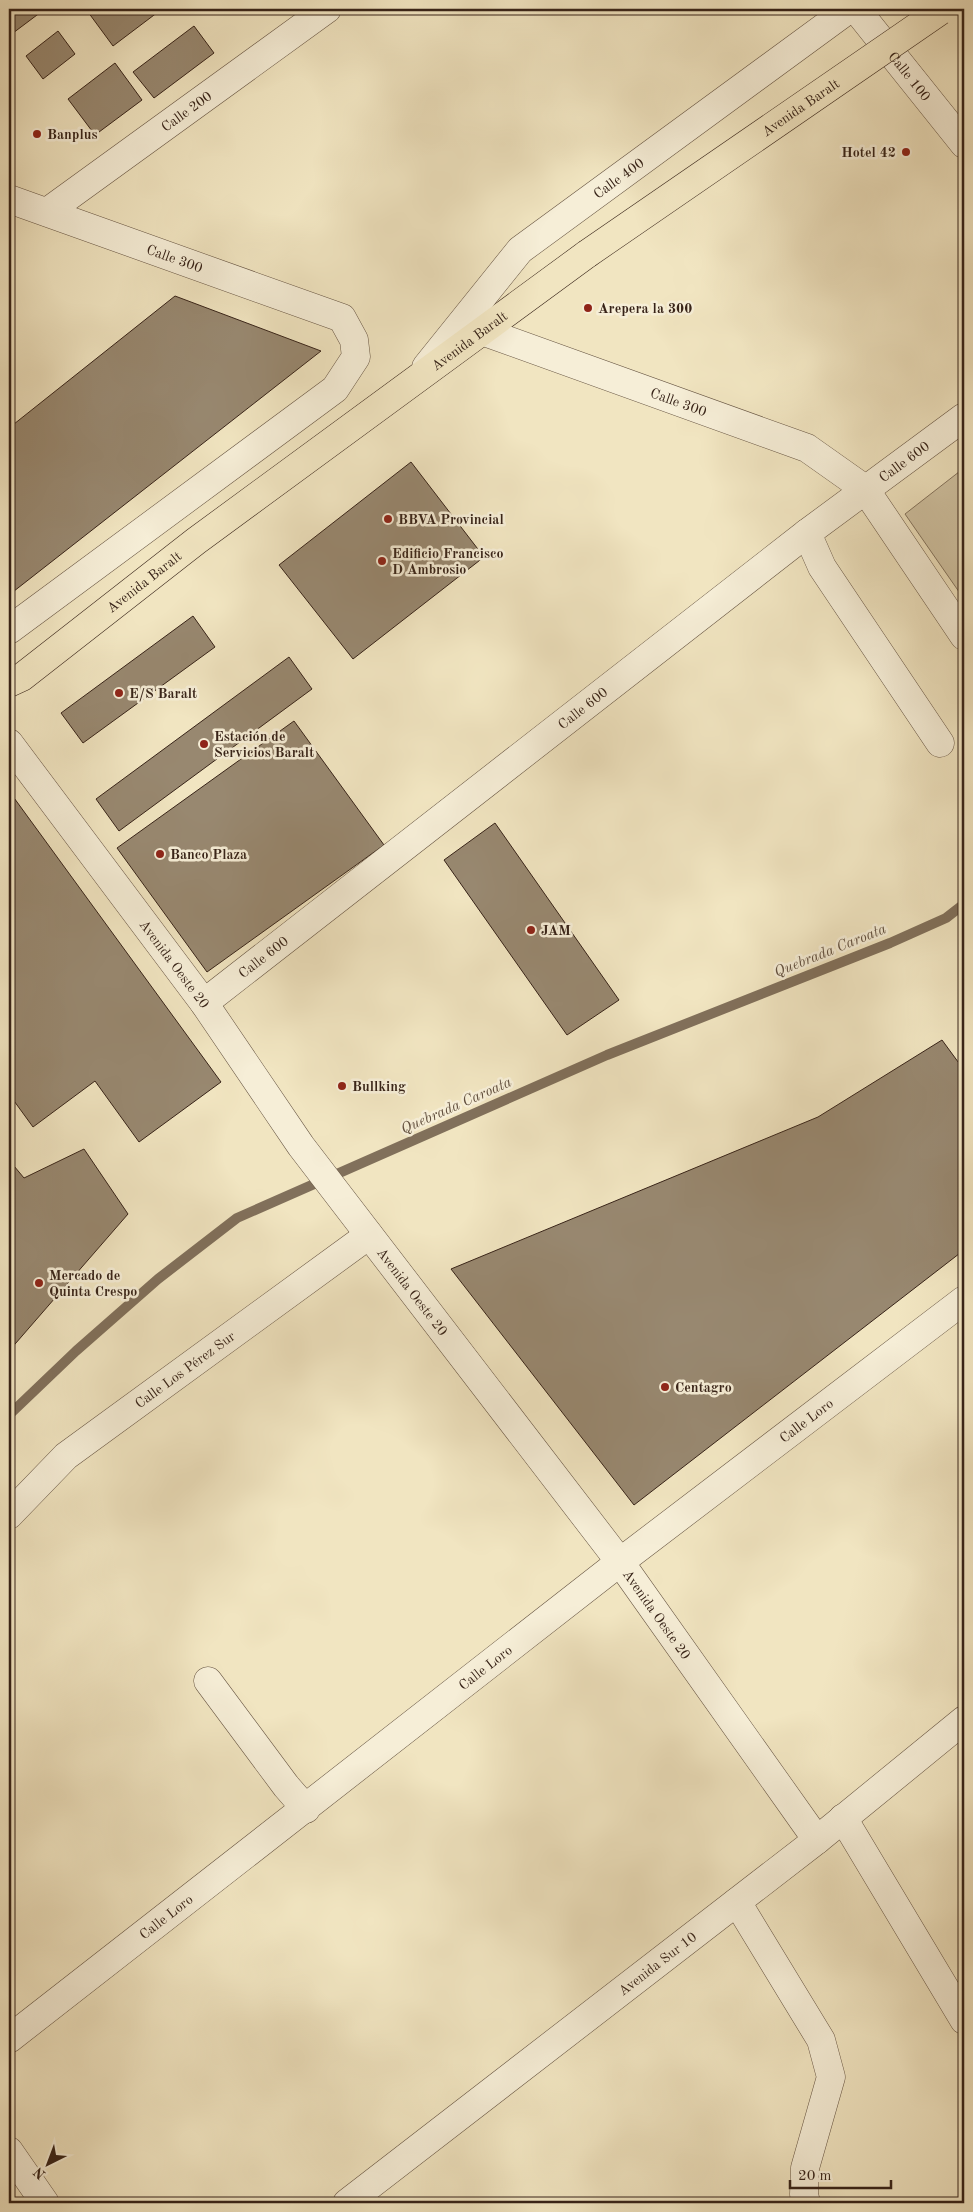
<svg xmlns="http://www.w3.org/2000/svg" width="973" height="2212" viewBox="0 0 973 2212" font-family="'Old Standard TT',serif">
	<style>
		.green { fill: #d1c4a4; stroke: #84745e }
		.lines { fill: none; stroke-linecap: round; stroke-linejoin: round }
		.stream { stroke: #81705b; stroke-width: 10 }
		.building { fill: #988870; stroke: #372318 }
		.minor-casing { stroke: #665442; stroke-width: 29 }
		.major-casing { stroke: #372318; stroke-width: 29 }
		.minor { stroke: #f6eed7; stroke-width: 28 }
		.major { stroke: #f1e5c1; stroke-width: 28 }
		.major-bridge-casing { stroke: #372318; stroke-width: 29; stroke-linecap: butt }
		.major-bridge { stroke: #f1e5c1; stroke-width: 28 }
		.poi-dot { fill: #8f2418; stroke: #f6eed7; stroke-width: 2 }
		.labels { text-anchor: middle; stroke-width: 5; stroke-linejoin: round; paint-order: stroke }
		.street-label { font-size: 14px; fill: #372318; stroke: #f6eed7 }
		.poi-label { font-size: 14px; font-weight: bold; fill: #372318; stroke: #f6eed7; text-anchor: start }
		.water-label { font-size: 15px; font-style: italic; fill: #62503f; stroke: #f6eed7 }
	</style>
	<rect width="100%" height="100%" fill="#f1e5c1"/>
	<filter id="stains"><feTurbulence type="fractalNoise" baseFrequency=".004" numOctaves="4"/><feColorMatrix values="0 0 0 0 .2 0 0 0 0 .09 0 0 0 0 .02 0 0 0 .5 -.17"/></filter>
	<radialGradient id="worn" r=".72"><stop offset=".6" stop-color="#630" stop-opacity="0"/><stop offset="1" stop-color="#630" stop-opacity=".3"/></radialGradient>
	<path class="green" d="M964,468V599L905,514Z"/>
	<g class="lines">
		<path class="stream" d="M9,1415L76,1351L158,1279L237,1218L607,1055L890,943L946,918L964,904"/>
	</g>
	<g class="building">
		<path d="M9,9H45L9,36Z"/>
		<path d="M93,9H162L113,46L88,12Z"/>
		<path d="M194,26L214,53L154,98L133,72Z"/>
		<path d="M58,31L75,54L43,79L26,56Z"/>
		<path d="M115,63L142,100L95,135L68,99Z"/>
		<path d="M175,296L321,351L9,595V428Z"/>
		<path d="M411,462L484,557L353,659L279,565Z"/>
		<path d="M193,616L215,647L83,743L61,713Z"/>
		<path d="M289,657L312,689L119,831L96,799Z"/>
		<path d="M294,721L384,845L207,972L117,848Z"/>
		<path d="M9,791L221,1082L139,1142L95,1081L33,1127L9,1094Z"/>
		<path d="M495,823L619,1000L567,1035L444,860Z"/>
		<path d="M942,1040L964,1070V1250L634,1505L451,1269L818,1117Z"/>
		<path d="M84,1149L128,1214L9,1351V1160L24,1178Z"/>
	</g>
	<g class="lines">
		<g class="minor-casing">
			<g id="minor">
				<path id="s1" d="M856,9L964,144"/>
				<path id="s2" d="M9,199L342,318L354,340L356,357L335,389L9,630"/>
				<path id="s3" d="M47,212L327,9"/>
				<path id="s4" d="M482,331L807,448L865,489L964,636"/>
				<path id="s5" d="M426,367L520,250L849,9"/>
				<path d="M807,533L822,567L940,743"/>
				<path id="s6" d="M9,743L204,1003L301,1146L620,1562L817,1840"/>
				<path id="s7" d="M204,1003L807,533L964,417"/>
				<path id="s8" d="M9,1515L66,1456L369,1235"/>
				<path d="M208,1681L286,1786L306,1809"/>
				<path d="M843,1818L964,2020"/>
				<path d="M737,1902L821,2040L831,2077L805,2168L804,2194L806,2203"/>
				<path id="s9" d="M9,2039L620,1562L964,1300"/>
				<path d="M9,2151L45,2203"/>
				<path id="s10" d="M347,2203L817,1840L964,1720"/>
			</g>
		</g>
		<g class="major-casing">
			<g id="major">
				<path id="s11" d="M9,683L22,677L196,541L587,254"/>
			</g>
		</g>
		<use href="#minor" class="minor"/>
		<use href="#major" class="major"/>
		<g class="major-bridge-casing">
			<g id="major-bridge">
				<path id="s12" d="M587,254L940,11"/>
			</g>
		</g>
		<use href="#major-bridge" class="major-bridge"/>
	</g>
	<g class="poi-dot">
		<circle cx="37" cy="134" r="5"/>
		<circle cx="906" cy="152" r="5"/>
		<circle cx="588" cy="308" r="5"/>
		<circle cx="388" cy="519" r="5"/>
		<circle cx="382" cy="561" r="5"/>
		<circle cx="119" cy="693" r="5"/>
		<circle cx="204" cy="744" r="5"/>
		<circle cx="160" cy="854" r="5"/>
		<circle cx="531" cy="930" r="5"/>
		<circle cx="342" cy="1086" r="5"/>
		<circle cx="39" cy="1283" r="5"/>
		<circle cx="665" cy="1387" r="5"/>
	</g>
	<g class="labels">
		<g class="street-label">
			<text dy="5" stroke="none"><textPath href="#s1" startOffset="86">Calle 100</textPath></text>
			<text dy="5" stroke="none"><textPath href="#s12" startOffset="259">Avenida Baralt</textPath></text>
			<text dy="5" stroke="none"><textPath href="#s3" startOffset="172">Calle 200</textPath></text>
			<text dy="5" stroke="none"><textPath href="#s5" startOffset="272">Calle 400</textPath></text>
			<text dy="5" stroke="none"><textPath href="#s2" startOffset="176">Calle 300</textPath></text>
			<text dy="5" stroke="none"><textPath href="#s11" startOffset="574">Avenida Baralt</textPath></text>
			<text dy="5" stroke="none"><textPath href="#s4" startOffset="209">Calle 300</textPath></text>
			<text dy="5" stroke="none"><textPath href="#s7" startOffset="885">Calle 600</textPath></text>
			<text dy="5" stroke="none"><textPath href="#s11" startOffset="169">Avenida Baralt</textPath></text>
			<text dy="5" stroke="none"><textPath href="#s7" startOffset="480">Calle 600</textPath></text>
			<text dy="5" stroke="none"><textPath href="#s7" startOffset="75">Calle 600</textPath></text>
			<text dy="5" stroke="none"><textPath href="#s6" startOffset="276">Avenida Oeste 20</textPath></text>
			<text dy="5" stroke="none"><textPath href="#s6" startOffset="681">Avenida Oeste 20</textPath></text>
			<text dy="5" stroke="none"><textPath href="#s8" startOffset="229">Calle Los Pérez Sur</textPath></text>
			<text dy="5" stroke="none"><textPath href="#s9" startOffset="1009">Calle Loro</textPath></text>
			<text dy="5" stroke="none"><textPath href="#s6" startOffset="1086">Avenida Oeste 20</textPath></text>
			<text dy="5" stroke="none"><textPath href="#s9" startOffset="604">Calle Loro</textPath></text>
			<text dy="5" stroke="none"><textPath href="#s9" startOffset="199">Calle Loro</textPath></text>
			<text dy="5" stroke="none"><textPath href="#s10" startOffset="392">Avenida Sur 10</textPath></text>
		</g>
		<g class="poi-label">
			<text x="47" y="139">Banplus</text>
			<text x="896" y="157" text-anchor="end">Hotel 42</text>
			<text x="598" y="313">Arepera la 300</text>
			<text x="398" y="524">BBVA Provincial</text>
			<text x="392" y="558">Edificio Francisco<tspan x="392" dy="16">D Ambrosio</tspan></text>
			<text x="129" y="698">E/S Baralt</text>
			<text x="214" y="741">Estación de<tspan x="214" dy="16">Servicios Baralt</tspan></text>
			<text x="170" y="859">Banco Plaza</text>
			<text x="541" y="935">JAM</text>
			<text x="352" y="1091">Bullking</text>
			<text x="49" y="1280">Mercado de<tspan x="49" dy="16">Quinta Crespo</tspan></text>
			<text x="675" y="1392">Centagro</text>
		</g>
		<g class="water-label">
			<text transform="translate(830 950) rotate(-22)" y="5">Quebrada Caroata</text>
			<text transform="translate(456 1105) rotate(-24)" y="5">Quebrada Caroata</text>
		</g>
	</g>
	<rect width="973" height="2212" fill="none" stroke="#f1e5c1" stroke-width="30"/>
	<rect x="10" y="10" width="953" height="2192" fill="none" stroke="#372318" stroke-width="2.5"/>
	<rect x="15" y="15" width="943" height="2182" fill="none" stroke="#372318"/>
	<g transform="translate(48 2164) rotate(222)" stroke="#f6eed7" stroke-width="4" paint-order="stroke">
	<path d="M0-4L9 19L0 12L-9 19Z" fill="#372318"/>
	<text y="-8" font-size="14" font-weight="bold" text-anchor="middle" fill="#372318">N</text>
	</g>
	<path d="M790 2180v8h101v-8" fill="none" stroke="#372318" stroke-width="2.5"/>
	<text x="798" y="2180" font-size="15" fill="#372318" stroke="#f6eed7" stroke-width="4" paint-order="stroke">20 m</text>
	<rect width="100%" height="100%" filter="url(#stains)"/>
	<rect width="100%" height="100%" fill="url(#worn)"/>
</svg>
